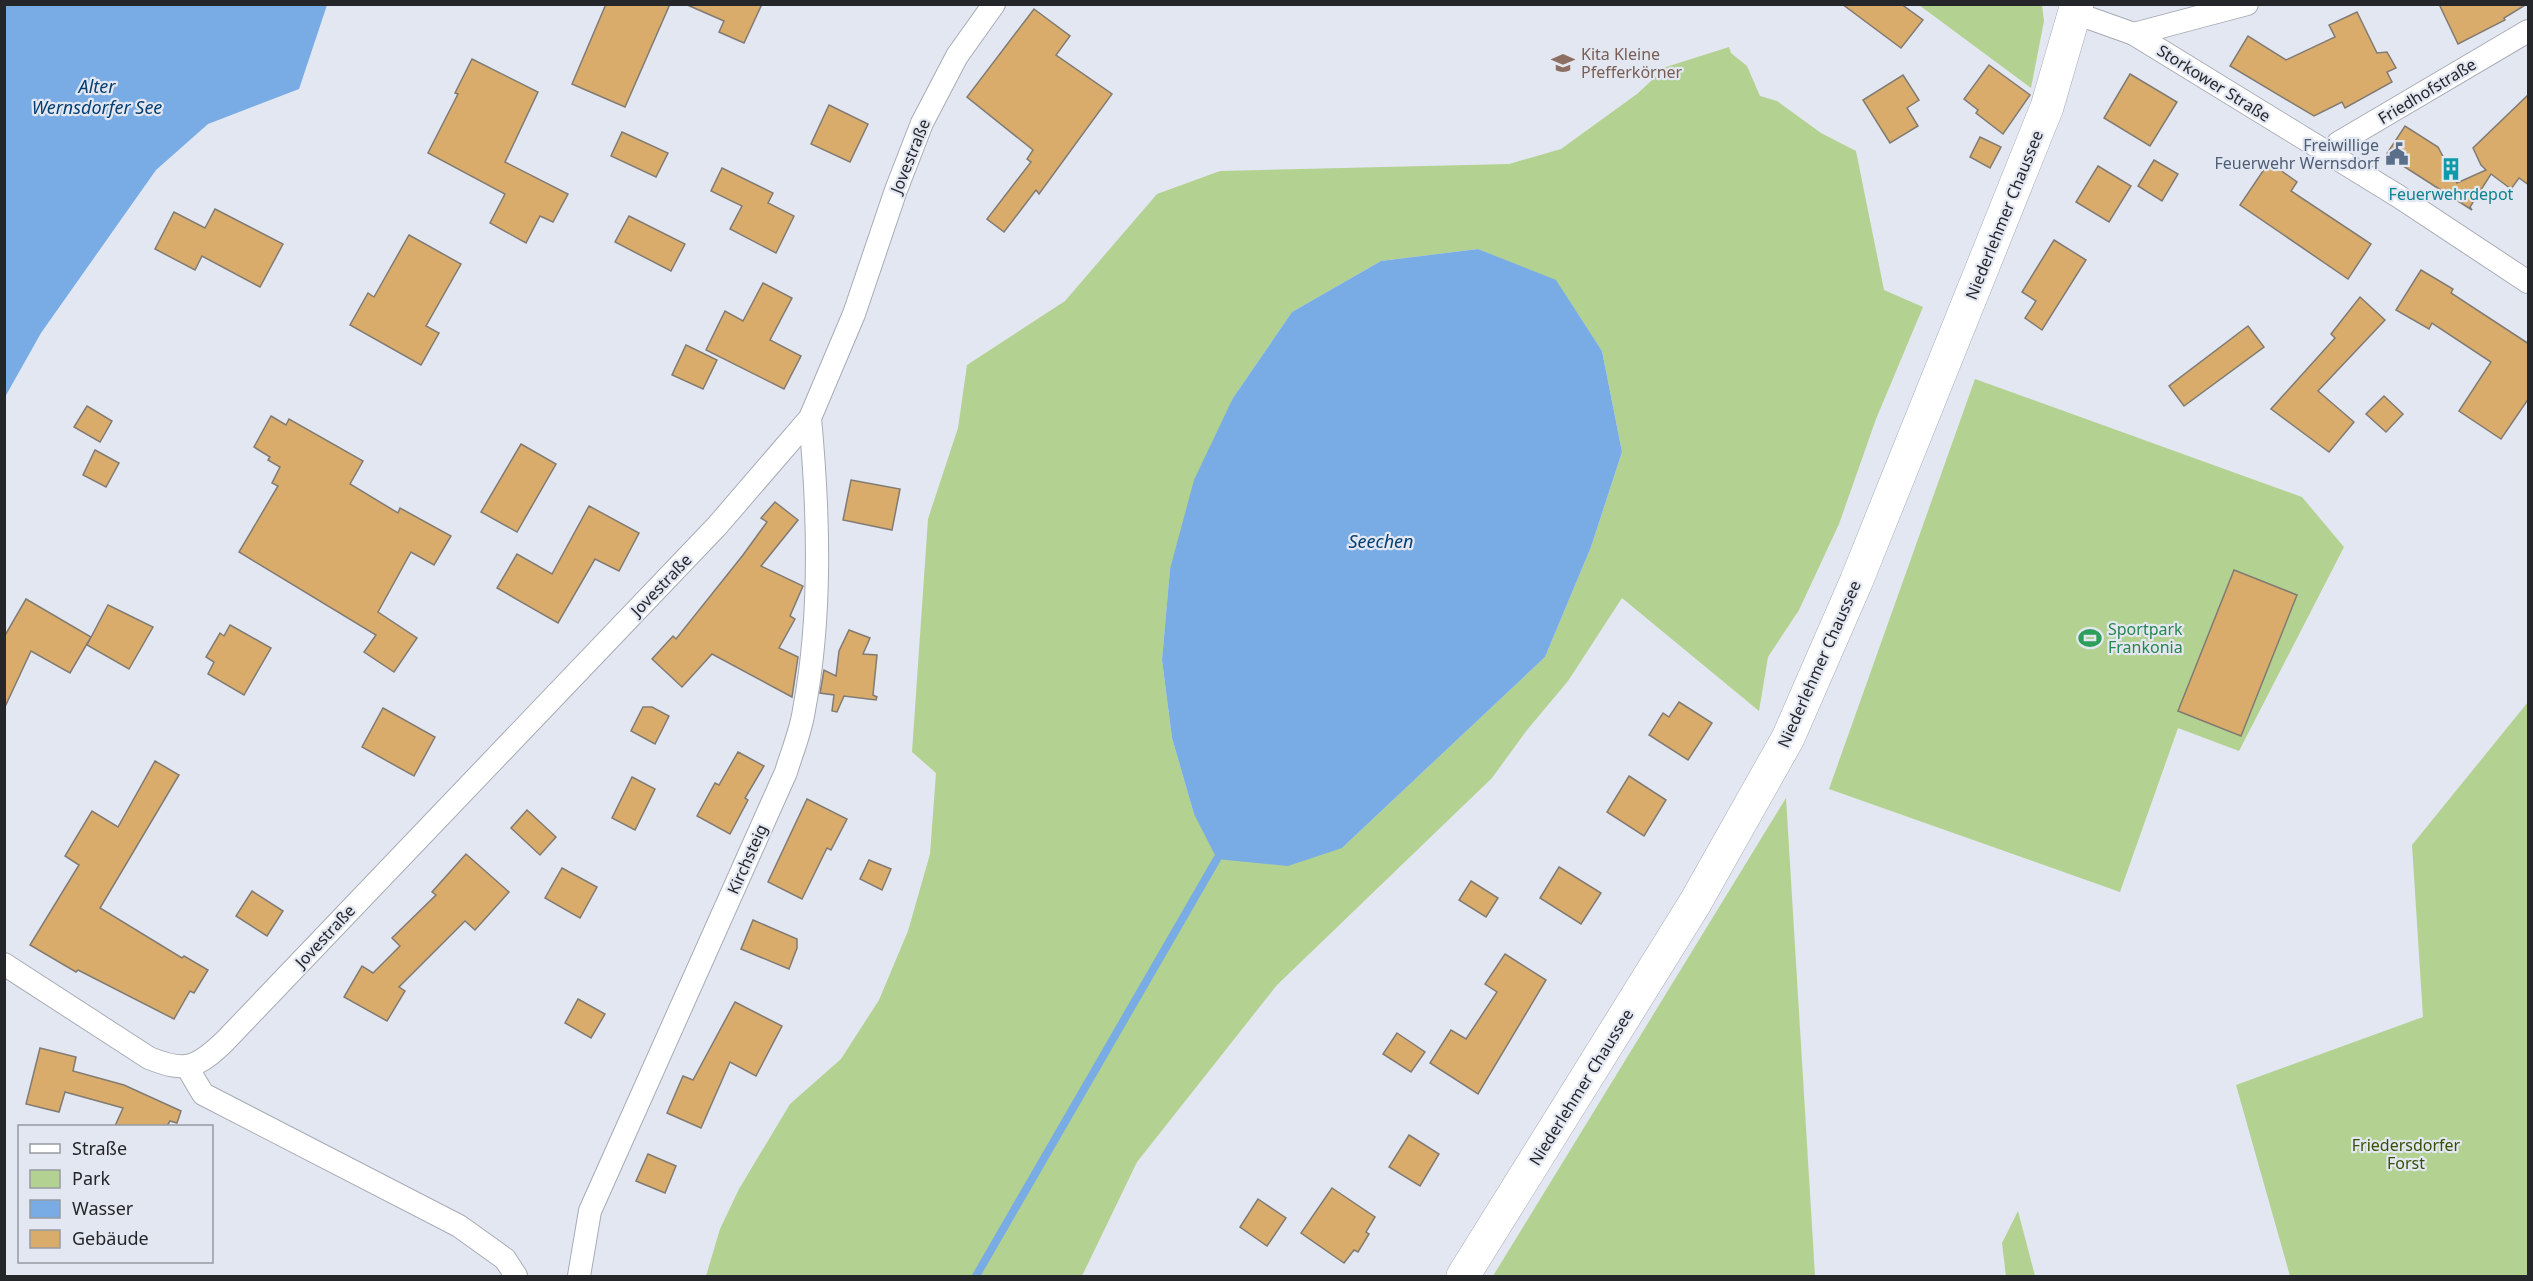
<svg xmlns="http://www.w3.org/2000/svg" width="2533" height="1281" viewBox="0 0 2533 1281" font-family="'Noto Sans',sans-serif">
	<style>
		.green { fill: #b3d190; fill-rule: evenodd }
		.water { fill: #79ace4 }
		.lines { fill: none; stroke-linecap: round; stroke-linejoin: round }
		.stream { stroke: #79ace4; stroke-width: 8 }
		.building { fill: #d9ac6b; stroke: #817b73; stroke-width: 1.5 }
		.street-casing { stroke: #a8abb5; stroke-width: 24 }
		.secondary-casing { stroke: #a8abb5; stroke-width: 34 }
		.street { stroke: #fff; stroke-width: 22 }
		.secondary { stroke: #fff; stroke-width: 33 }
		.labels { text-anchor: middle; stroke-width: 4.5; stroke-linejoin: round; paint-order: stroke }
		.education-label { font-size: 16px; fill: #785e54; stroke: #e3e7f1; text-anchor: start }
		.street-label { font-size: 16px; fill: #25262a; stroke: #e3e7f1 }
		.service-label { font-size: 16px; fill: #4e5e75; stroke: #e3e7f1; text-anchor: end }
		.culture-label { font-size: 16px; fill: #0d838f; stroke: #e3e7f1 }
		.leisure-label { font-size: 16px; fill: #27864d; stroke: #e3e7f1; text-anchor: start }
		.park-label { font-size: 16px; fill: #365003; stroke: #e3e7f1 }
		.water-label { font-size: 18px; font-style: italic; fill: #033f71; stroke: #e3e7f1 }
	</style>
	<rect width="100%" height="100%" fill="#e3e7f1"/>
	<g class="green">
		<path d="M1919,5H2042L2044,21L2031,88Z"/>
		<path d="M1729,47L1731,53L1747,66L1760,96L1777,101L1821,133L1856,151L1884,290L1923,307L1876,419L1839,524L1799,610L1768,657L1759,711L1622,598L1568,681L1527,730L1492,778L1277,985L1137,1162L1082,1276H706L720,1229L739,1189L790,1104L841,1059L879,1000L908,931L930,854L936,773L912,752L928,519L958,428L967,365L1065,301L1157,194L1220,171L1509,164L1561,149L1637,94L1666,67ZM1478,249L1556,281L1602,351L1622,452L1591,547L1545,657L1342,848L1194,814L1172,738L1162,660L1170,569L1233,398L1292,312L1381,261Z"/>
		<path d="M1975,379L2302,497L2344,547L2239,751L2178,728L2120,892L1829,789Z"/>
		<path d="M2528,702V1276H2290L2236,1085L2423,1017L2412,845Z"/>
		<path d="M1786,798L1815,1276H1493Z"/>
		<path d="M2018,1211L2035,1276H2006L2002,1243Z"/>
	</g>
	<g class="water">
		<path d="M5,4L327,5L299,89L208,124L156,170L41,333L5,397Z"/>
		<path d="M1478,249L1556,280L1602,351L1622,452L1591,547L1545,657L1342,848L1288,866L1217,859L1194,814L1172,738L1162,660L1170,569L1194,480L1233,398L1292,312L1381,261Z"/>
	</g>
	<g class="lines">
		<path class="stream" d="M976,1276L1217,859"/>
	</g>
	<g class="building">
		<path d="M606,4H670L625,107L572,84Z"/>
		<path d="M685,4H762L744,43L719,32L724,21Z"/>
		<path d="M1842,4H1901L1923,20L1901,48Z"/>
		<path d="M2439,4H2527L2504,18L2505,20L2458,44Z"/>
		<path d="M1034,9L1070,36L1056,55L1112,94L1039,194L1036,190L1004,232L987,219L1031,162L1027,159L1033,150L967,97Z"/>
		<path d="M2357,12L2377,53L2387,52L2396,68L2387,72L2392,82L2345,108L2342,102L2314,116L2230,66L2248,36L2286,60L2335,37L2329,25Z"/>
		<path d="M472,59L538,92L505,162L568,194L553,222L540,216L526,243L490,223L505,194L428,153L458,94L455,93Z"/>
		<path d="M1989,65L2030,95L2003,134L1976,113L1978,110L1964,99Z"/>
		<path d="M2130,74L2177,102L2150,146L2104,118Z"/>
		<path d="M1903,75L1919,100L1907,108L1918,126L1890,143L1863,100Z"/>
		<path d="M2529,94V185L2519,178L2511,189L2491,174L2470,207L2472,210L2386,155L2405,126L2438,147L2457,183L2486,170L2481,165L2473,148Z"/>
		<path d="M829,105L868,124L850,162L811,144Z"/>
		<path d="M622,132L668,153L656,177L611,156Z"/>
		<path d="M1980,137L2001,147L1990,168L1970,157Z"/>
		<path d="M2154,160L2178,174L2162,201L2138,186Z"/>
		<path d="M2269,162L2297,182L2291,191L2371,244L2348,279L2240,205Z"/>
		<path d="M2098,166L2131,186L2109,222L2076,202Z"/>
		<path d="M722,168L773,193L768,203L794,216L776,253L730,229L742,206L711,191Z"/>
		<path d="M215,209L283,244L260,287L202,256L195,270L155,249L174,212L205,228Z"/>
		<path d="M629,216L685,244L671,271L615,242Z"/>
		<path d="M409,235L461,264L426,326L439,333L421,365L350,325L368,293L374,297Z"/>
		<path d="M2054,240L2086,260L2042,330L2025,318L2036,301L2022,292Z"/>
		<path d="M2421,270L2453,289L2451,293L2529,344V398L2501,439L2459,411L2491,362L2432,323L2429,329L2396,310Z"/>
		<path d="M763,283L792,298L770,340L801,356L784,389L706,350L725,311L743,321Z"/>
		<path d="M2360,297L2385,320L2318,391L2354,422L2329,452L2271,409L2335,338L2331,334Z"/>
		<path d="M2248,326L2264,347L2184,406L2169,386Z"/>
		<path d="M686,345L717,360L703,389L672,375Z"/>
		<path d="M2384,396L2403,414L2386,432L2366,414Z"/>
		<path d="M87,406L112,421L100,442L74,427Z"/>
		<path d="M271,416L286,425L289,419L363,461L350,484L398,513L400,508L451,536L434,565L411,552L378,612L417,638L394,672L364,652L376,635L239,552L278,486L272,483L280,467L268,460L270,457L254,447Z"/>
		<path d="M521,444L556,464L517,532L481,512Z"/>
		<path d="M95,450L119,463L106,487L83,475Z"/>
		<path d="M851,480L900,489L892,530L843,520Z"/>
		<path d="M775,502L798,520L761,566L803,586L790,616L795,619L779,648L798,657L792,697L712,654L682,687L652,659L673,636L676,639L743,555L767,522L761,518Z"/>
		<path d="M589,506L639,533L619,571L595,559L558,623L497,588L517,554L552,574Z"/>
		<path d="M2234,570L2297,595L2241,736L2178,711Z"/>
		<path d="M26,599L91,637L70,673L31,651L4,709V637Z"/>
		<path d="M108,605L153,627L129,669L87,645Z"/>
		<path d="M230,625L271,648L244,695L208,674L214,662L206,657L220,633L224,636Z"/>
		<path d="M849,630L870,638L863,654L877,655L873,695L877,697L876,700L844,696L837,712L832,711L834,695L820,693L824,670L836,676L839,651Z"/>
		<path d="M1679,702L1712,723L1688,760L1649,735L1663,713L1669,717Z"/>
		<path d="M643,707H652L669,716L655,744L631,731Z"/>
		<path d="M383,708L435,737L414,776L362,747Z"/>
		<path d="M738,752L764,766L745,798L748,800L730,834L697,816L715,783L719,785Z"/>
		<path d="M155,761L179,775L100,908L182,958L184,956L208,970L194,993L190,991L174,1019L78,970L76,972L30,945L79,865L65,856L92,811L118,827Z"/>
		<path d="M1629,776L1666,800L1644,836L1607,812Z"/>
		<path d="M632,777L655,789L635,830L612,818Z"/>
		<path d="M807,799L847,819L831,850L827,848L802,899L768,882Z"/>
		<path d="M527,810L556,837L540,855L511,828Z"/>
		<path d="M466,854L509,892L475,930L465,921L399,987L405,991L387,1021L344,997L362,966L373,973L400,946L392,938L436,895L432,892Z"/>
		<path d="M869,860L891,869L882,890L860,879Z"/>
		<path d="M1559,867L1601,893L1581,924L1540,898Z"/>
		<path d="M562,868L597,887L580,918L545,898Z"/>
		<path d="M1471,881L1498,898L1486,917L1459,900Z"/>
		<path d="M252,891L283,911L267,936L236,916Z"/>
		<path d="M753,920L797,939V948L789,969L741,949Z"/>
		<path d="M1505,954L1546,980L1478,1094L1430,1063L1451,1030L1466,1039L1497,992L1485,984Z"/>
		<path d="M578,999L605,1014L591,1038L565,1023Z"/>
		<path d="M735,1002L782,1026L756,1076L730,1062L701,1128L667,1113L683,1076L693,1080Z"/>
		<path d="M1397,1033L1425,1052L1411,1072L1383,1054Z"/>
		<path d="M40,1048L76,1057L73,1071L124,1085L181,1111L177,1123L170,1121L167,1126H115L123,1108L65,1092L59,1112L26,1104Z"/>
		<path d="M1409,1135L1439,1154L1420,1186L1389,1167Z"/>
		<path d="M648,1154L676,1166L665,1193L636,1181Z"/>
		<path d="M1332,1188L1375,1217L1366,1232L1369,1234L1358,1252L1354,1250L1344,1263L1301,1233Z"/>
		<path d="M1258,1199L1286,1218L1267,1246L1240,1227Z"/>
	</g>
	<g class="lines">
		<g class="street-casing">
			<g id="street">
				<path d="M2075,13L2134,34L2398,196L2528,282"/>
				<path d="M2134,34L2247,4"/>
				<path d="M2330,155L2338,143L2528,31"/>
				<path d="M4,964L149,1058C186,1073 197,1068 225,1041L717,526L810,418L854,314L896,190L922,123L957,56L994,4"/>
				<path d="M187,1067L203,1094L459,1226L505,1259L516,1276"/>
				<path d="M579,1276L590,1211L786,772C792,752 801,731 804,710C822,616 819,514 810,418"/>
			</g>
		</g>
		<g class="secondary-casing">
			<path id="secondary" d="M1463,1276L1695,903L1788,738L1856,582L2047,107L2077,4"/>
		</g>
		<use href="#street" class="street"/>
		<use href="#secondary" class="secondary"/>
	</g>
	<defs>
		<g id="school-bare" transform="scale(1.8)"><path d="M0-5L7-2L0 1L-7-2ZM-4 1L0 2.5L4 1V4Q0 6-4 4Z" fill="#8d6e63" stroke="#e3e7f1" stroke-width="2.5" paint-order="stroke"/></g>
		<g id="civic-bare" transform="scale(1.8)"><path d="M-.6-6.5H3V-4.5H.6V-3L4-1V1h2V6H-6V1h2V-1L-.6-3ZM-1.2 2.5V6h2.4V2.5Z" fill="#5c6f8a" stroke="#e3e7f1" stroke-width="2.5" paint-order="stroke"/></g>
		<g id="building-bare" transform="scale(1.8)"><path d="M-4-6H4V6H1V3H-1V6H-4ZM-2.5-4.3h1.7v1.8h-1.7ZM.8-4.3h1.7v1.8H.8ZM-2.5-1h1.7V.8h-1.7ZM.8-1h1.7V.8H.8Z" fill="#0f9aa8" stroke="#e3e7f1" stroke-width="2.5" paint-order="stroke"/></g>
		<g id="stadium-bare" transform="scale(1.8)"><path d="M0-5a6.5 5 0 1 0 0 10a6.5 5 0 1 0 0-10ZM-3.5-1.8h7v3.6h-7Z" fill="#2e9e5b" stroke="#e3e7f1" stroke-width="2.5" paint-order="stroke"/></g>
	</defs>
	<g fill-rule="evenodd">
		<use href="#school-bare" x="1563" y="63"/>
		<use href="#civic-bare" x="2397" y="154"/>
		<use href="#building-bare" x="2451" y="169"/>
		<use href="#stadium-bare" x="2090" y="638"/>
	</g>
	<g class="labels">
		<g class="education-label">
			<text x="1581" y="60">Kita Kleine<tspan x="1581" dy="18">Pfefferkörner</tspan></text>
		</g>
		<g class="street-label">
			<text transform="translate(2214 83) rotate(32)" y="6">Storkower Straße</text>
			<text transform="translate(2427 91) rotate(-31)" y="6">Friedhofstraße</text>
			<text transform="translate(910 156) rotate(-68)" y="6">Jovestraße</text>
			<text transform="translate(2004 215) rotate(-68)" y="6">Niederlehmer Chaussee</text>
			<text transform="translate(661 585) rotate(-46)" y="6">Jovestraße</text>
			<text transform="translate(1819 664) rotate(-66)" y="6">Niederlehmer Chaussee</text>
			<text transform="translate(747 859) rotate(-66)" y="6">Kirchsteig</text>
			<text transform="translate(325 936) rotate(-47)" y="6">Jovestraße</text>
			<text transform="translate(1581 1087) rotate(-58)" y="6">Niederlehmer Chaussee</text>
		</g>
		<g class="service-label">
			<text x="2379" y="151">Freiwillige<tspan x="2379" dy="18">Feuerwehr Wernsdorf</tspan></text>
		</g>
		<g class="culture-label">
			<text x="2451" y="200">Feuerwehrdepot</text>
		</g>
		<g class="leisure-label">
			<text x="2108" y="635">Sportpark<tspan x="2108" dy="18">Frankonia</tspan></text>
		</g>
		<g class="park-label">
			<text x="2406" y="1151">Friedersdorfer<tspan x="2406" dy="18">Forst</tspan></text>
		</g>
		<g class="water-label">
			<text x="97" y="93">Alter<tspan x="97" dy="21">Wernsdorfer See</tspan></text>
			<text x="1381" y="548">Seechen</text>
		</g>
	</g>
	<rect width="2533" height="1281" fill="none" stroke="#25262a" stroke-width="12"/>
	<rect x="18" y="1125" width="195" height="138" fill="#e3e7f1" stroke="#979aa1" stroke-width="1.5"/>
	<rect x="30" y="1144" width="30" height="9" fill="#ffffff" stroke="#979aa1" stroke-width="1.5"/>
	<text x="72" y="1155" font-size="18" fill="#25262a">Straße</text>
	<rect x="30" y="1170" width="30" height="18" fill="#b3d190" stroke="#979aa1" stroke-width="1.5"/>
	<text x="72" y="1185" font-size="18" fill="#25262a">Park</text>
	<rect x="30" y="1200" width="30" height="18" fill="#79ace4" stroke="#979aa1" stroke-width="1.5"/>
	<text x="72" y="1215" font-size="18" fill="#25262a">Wasser</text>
	<rect x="30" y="1230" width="30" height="18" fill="#d9ac6b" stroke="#979aa1" stroke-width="1.5"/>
	<text x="72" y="1245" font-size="18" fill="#25262a">Gebäude</text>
</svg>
